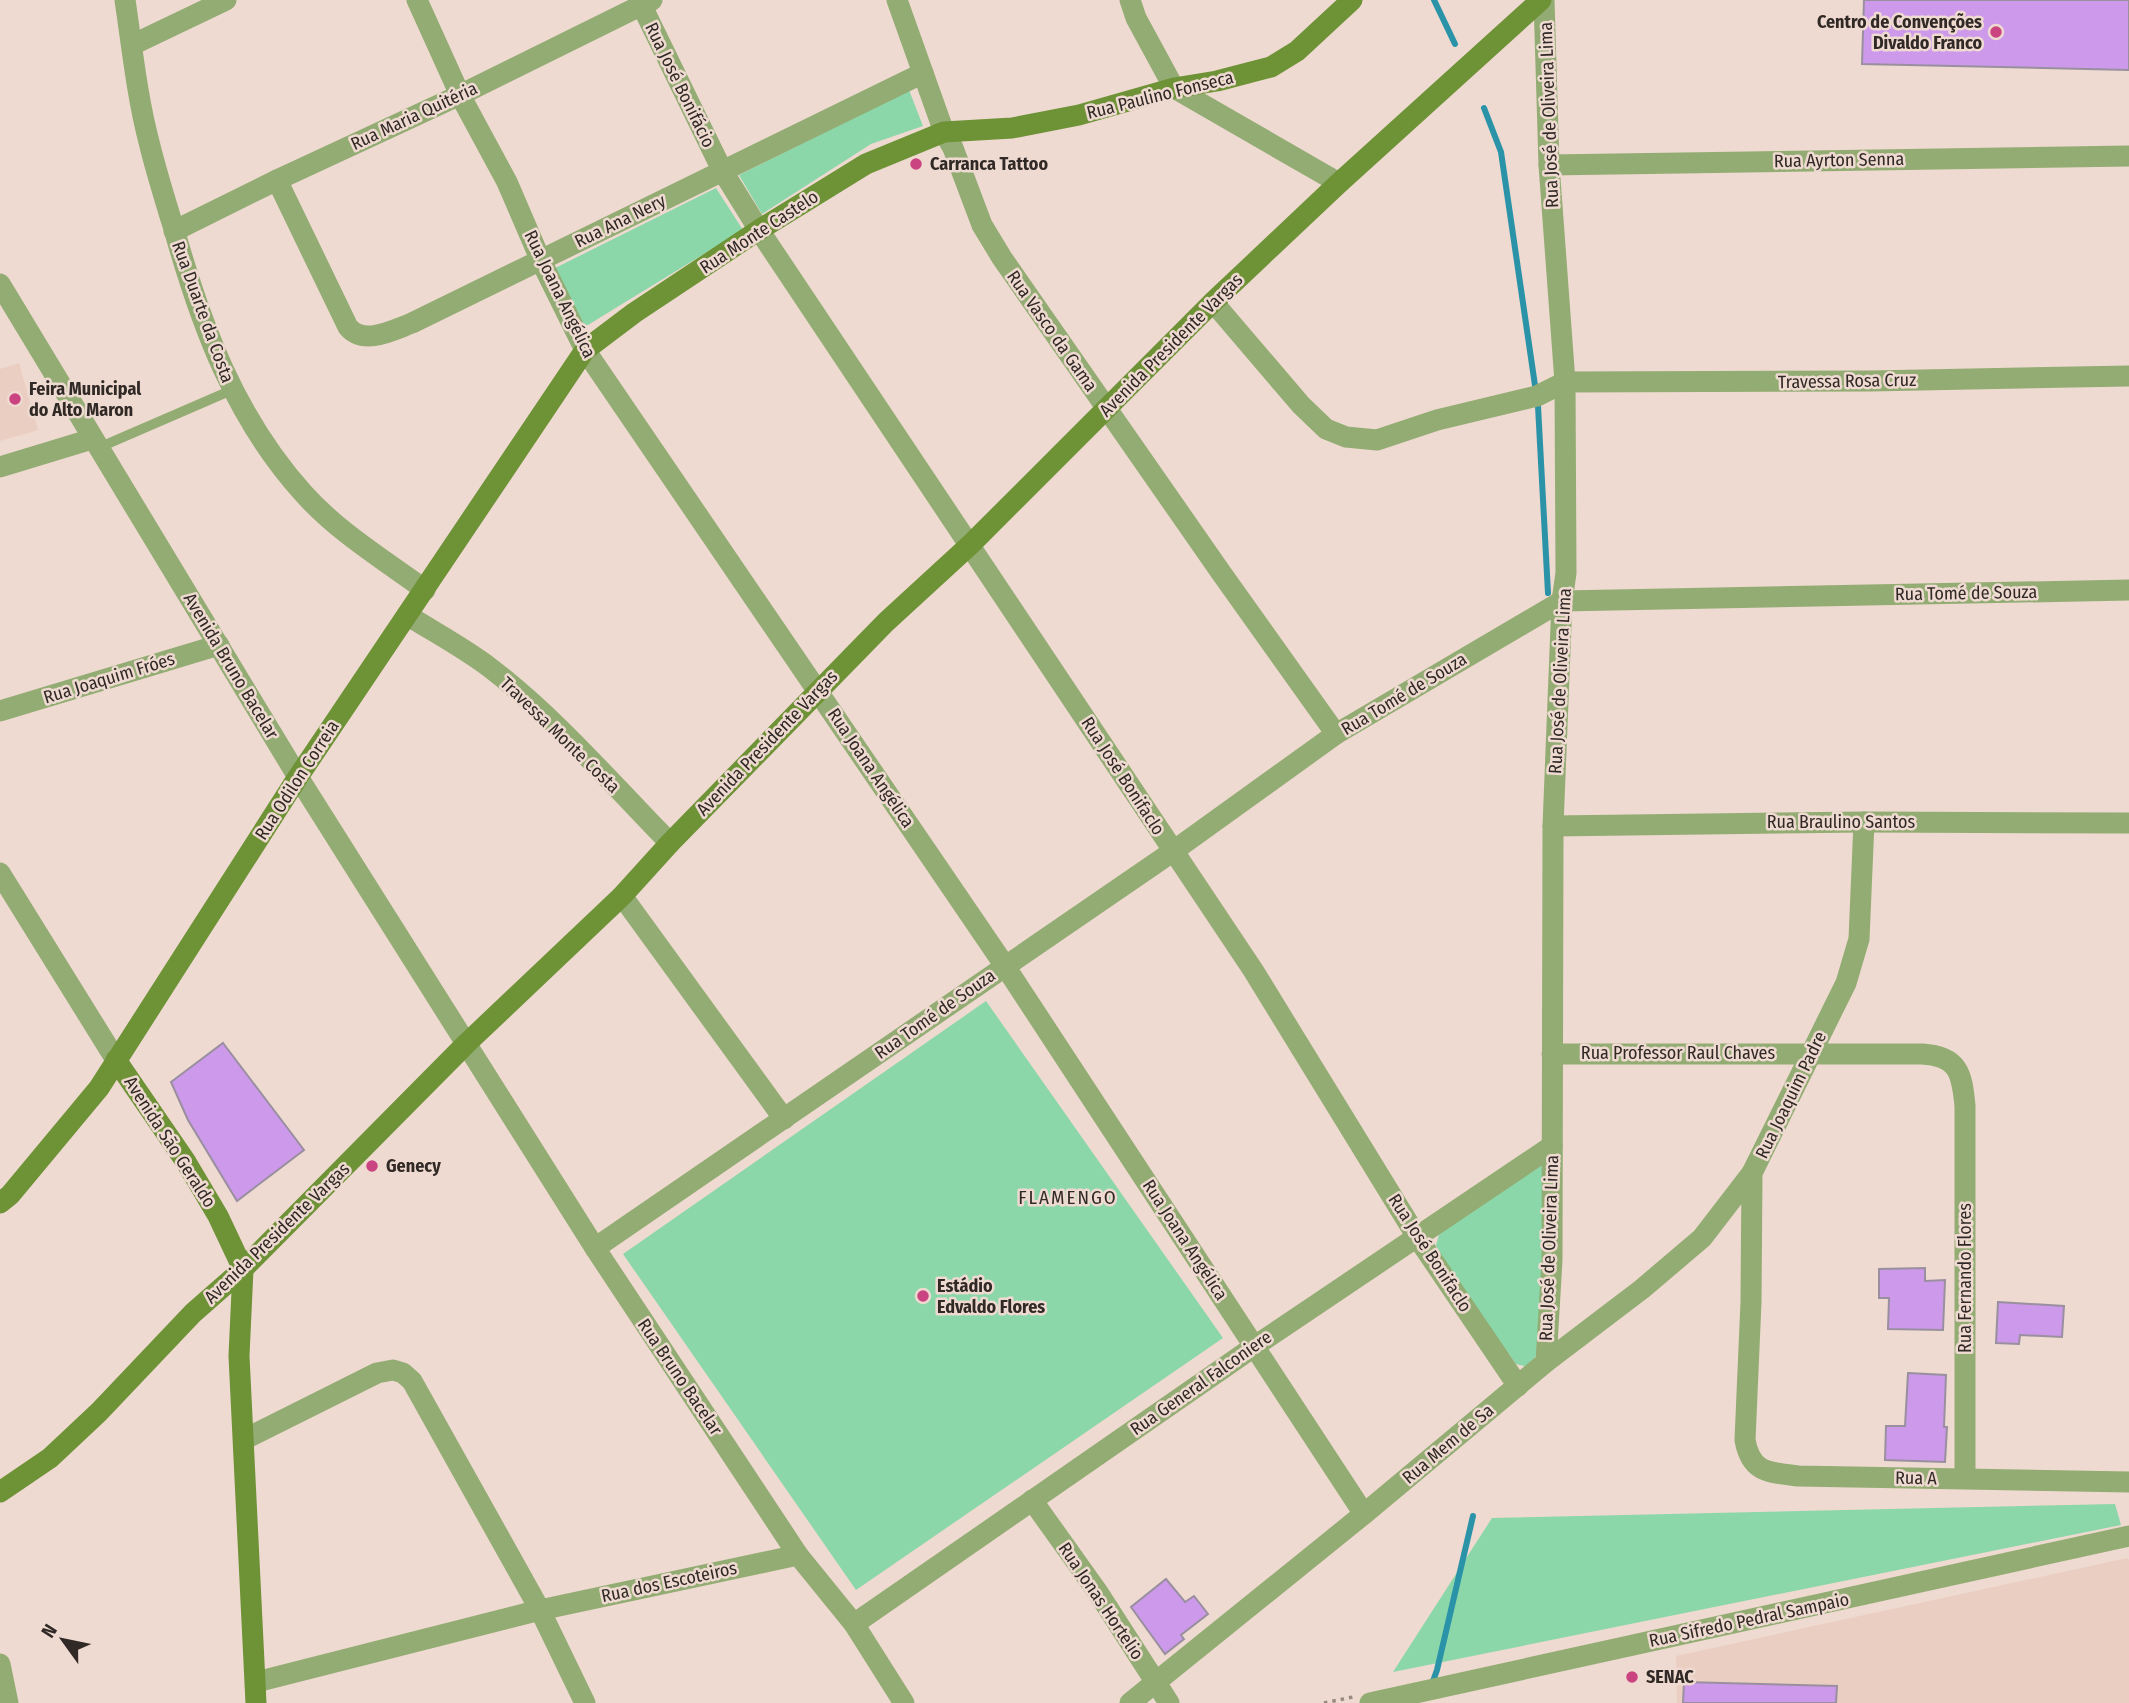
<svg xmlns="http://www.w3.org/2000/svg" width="2129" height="1703" viewBox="0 0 2129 1703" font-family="'Fira Sans Condensed',sans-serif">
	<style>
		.built { fill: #eacec1 }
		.green { fill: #8cd7aa }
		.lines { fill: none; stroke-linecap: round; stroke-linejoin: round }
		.stream { stroke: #2a93a8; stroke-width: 6 }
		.building { fill: #cd99eb; stroke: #998f9f; stroke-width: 2 }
		.path { stroke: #988983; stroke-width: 3.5; stroke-dasharray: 3.5 5; stroke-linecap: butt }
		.service { stroke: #93ac73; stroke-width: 10 }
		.minor { stroke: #93ac73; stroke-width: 21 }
		.tertiary { stroke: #93ac73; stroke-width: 21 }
		.secondary { stroke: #6e9236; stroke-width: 21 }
		.poi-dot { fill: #cb4482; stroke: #eedad0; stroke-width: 2.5 }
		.labels { text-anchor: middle; stroke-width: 5; stroke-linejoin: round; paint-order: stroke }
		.poi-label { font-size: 18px; font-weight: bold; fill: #312926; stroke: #eedad0; text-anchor: start }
		.street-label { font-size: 18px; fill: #312926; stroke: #eedad0 }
		.neighbourhood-label { font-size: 19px; letter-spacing: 2px; fill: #312926; stroke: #eedad0 }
	</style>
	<rect width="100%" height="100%" fill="#eedad0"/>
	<g class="built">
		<path d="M19,363L38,430L0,441V369Z"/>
		<path d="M2127,1558L2129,1560V1703H1677L1676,1656Z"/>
	</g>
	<g class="green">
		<path d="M909,90L923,126L871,144L762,214L739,175Z"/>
		<path d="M716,188L743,230L583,328L553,269Z"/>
		<path d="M986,1001L1223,1338L856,1590L623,1254Z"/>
		<path d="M1542,1165L1544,1188L1540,1350L1528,1367L1516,1364L1445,1265L1436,1245L1440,1231Z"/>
		<path d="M2115,1504L2121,1525L1393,1672L1492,1518Z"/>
	</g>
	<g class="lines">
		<g class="stream">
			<path d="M1434,0L1455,44"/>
			<path d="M1484,108L1501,152L1538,406L1548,593"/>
			<path d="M1432,1684L1437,1670L1473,1516"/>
		</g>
	</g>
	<g class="building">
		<path d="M1864,0H2129V70L1862,64Z"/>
		<path d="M223,1043L304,1150L237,1201L188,1120L171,1082Z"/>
		<path d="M1925,1268V1281L1945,1280L1943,1330L1888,1329L1889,1298H1879V1269Z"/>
		<path d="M1998,1302L2064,1306L2062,1337L2020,1335L2019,1344L1996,1343Z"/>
		<path d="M1908,1373L1946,1375L1944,1427H1947L1945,1462L1885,1460L1886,1426H1905Z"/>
		<path d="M1166,1579L1185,1602L1194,1596L1208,1614L1181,1635L1184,1639L1165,1654L1131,1607Z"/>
		<path d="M1684,1682L1837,1686L1836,1703H1683Z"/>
	</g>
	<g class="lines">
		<path class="path" d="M1324,1703L1353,1697"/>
		<path class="service" d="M98,448L232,390"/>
		<g class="minor">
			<path d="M125,0C132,47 137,96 149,142C156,171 165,200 174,229C201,325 235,418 304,494C338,532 384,560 425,590"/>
			<path d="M417,0L460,95L507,182L541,261L585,350L1005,966L1364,1514"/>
			<path d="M639,0L722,170L759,230L1253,970L1417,1237L1518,1386"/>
			<path d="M897,0L944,132L953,148L982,225L1002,258L1222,574L1336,734"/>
			<path d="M1130,0L1136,18L1174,88L1339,183"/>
			<path d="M1544,0L1549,165L1565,382L1566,573L1562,601L1553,826L1552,1260L1546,1362"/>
			<path d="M132,45L226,0"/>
			<path d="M1549,165L2129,156"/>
			<path d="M277,180L348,327C364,346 393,330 412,323L923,73"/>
			<path d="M174,231L277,180L460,95L652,0"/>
			<path d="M0,284L298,777L595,1248L798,1555L854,1624L904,1703"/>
			<path d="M1213,302L1301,405L1326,429L1346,437L1377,440L1437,420L1537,396L1565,382L1870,381L2129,376"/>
			<path d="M0,467L92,439"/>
			<path d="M407,615C434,632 464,648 489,667C556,718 611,783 670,843"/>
			<path d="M0,711L219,645"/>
			<path d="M1864,822L1859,939L1846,983L1752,1173L1751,1302L1745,1440C1751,1474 1770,1472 1798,1476L2129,1482"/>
			<path d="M1553,826L1864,822L2129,823"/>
			<path d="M622,896L784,1119"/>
			<path d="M1552,1054H1922C1959,1056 1962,1074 1965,1106V1478"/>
			<path d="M595,1248L1172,852L1336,734L1562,601L2129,590"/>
			<path d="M245,1439L377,1373L393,1370L403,1373L412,1381L540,1610L585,1703"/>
			<path d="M1032,1500L1097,1591L1169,1703"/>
			<path d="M854,1624L1255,1346L1552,1146"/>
			<path d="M0,1664L8,1703"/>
			<path d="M256,1682L540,1610L798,1555"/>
			<path d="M1130,1703L1364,1514L1546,1362L1642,1289L1702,1238L1752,1173"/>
		</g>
		<g class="tertiary">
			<path d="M0,873L116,1060"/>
			<path d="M1370,1703L2129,1536"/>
		</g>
		<g class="secondary">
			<path d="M116,1060L186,1162L218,1216L243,1269L239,1356L256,1703"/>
			<path d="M0,1203L10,1195L99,1088L298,777L585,350L634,313L759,230L866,164L944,132L1012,128L1079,115L1174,88L1217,81L1271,67L1297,51L1352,0"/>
			<path d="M0,1492L50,1458L99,1412L193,1313L243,1269L466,1044L622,896L670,843L886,622L971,544L1213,302L1339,183L1541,0"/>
		</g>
	</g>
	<g class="poi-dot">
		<circle cx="1996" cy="32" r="7"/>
		<circle cx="916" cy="164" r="7"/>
		<circle cx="15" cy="399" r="7"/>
		<circle cx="372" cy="1166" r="7"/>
		<circle cx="923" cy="1296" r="7"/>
		<circle cx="1632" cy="1677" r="7"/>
	</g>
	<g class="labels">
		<g class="poi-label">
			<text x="1982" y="28" text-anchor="end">Centro de Convenções<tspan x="1982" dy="21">Divaldo Franco</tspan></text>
			<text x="930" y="170">Carranca Tattoo</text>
			<text x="29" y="395">Feira Municipal<tspan x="29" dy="21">do Alto Maron</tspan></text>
			<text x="386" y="1172">Genecy</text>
			<text x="937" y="1292">Estádio<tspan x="937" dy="21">Edvaldo Flores</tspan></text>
			<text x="1646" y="1683">SENAC</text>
		</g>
		<g class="street-label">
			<text transform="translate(680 85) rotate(64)" y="6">Rua José Bonifácio</text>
			<text transform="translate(1160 95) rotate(-14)" y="6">Rua Paulino Fonseca</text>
			<text transform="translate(1549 115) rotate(-92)" y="6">Rua José de Oliveira Lima</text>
			<text transform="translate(414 116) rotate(-25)" y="6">Rua Maria Quitéria</text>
			<text transform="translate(1839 160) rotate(-1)" y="6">Rua Ayrton Senna</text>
			<text transform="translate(620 221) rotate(-26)" y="6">Rua Ana Nery</text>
			<text transform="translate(759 232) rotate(-33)" y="6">Rua Monte Castelo</text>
			<text transform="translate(560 294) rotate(64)" y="6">Rua Joana Angélica</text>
			<text transform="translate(203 312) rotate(70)" y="6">Rua Duarte da Costa</text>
			<text transform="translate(1052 331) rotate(55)" y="6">Rua Vasco da Gama</text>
			<text transform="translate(1171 345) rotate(-45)" y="6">Avenida Presidente Vargas</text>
			<text transform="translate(1847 381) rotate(-1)" y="6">Travessa Rosa Cruz</text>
			<text transform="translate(1966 593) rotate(-1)" y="6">Rua Tomé de Souza</text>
			<text transform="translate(231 666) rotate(59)" y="6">Avenida Bruno Bacelar</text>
			<text transform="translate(109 678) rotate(-17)" y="6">Rua Joaquim Fróes</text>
			<text transform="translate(1560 681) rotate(-87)" y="6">Rua José de Oliveira Lima</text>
			<text transform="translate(1404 694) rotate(-31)" y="6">Rua Tomé de Souza</text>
			<text transform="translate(560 735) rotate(44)" y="6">Travessa Monte Costa</text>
			<text transform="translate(767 743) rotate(-46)" y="6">Avenida Presidente Vargas</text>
			<text transform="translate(871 768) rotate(56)" y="6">Rua Joana Angélica</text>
			<text transform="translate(1123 776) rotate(57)" y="6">Rua José Bonifaclo</text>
			<text transform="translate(297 780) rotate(-57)" y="6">Rua Odilon Correia</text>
			<text x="1841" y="828">Rua Braulino Santos</text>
			<text transform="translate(935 1014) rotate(-35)" y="6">Rua Tomé de Souza</text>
			<text x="1678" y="1059">Rua Professor Raul Chaves</text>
			<text transform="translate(1791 1095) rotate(-64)" y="6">Rua Joaquim Padre</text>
			<text transform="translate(170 1142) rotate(57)" y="6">Avenida São Geraldo</text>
			<text transform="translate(277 1233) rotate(-44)" y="6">Avenida Presidente Vargas</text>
			<text transform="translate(1185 1240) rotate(57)" y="6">Rua Joana Angélica</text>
			<text transform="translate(1549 1248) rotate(-88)" y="6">Rua José de Oliveira Lima</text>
			<text transform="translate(1430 1253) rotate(57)" y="6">Rua José Bonifaclo</text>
			<text transform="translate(1965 1278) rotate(-90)" y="6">Rua Fernando Flores</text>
			<text transform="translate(680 1377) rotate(56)" y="6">Rua Bruno Bacelar</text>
			<text transform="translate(1201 1383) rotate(-35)" y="6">Rua General Falconiere</text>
			<text transform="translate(1448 1444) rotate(-40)" y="6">Rua Mem de Sa</text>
			<text transform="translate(1916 1478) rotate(1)" y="6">Rua A</text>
			<text transform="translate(669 1582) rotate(-12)" y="6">Rua dos Escoteiros</text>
			<text transform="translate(1101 1601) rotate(56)" y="6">Rua Jonas Hortelio</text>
			<text transform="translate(1749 1620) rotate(-12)" y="6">Rua Sifredo Pedral Sampaio</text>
		</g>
		<g class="neighbourhood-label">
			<text x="1068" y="1204">FLAMENGO</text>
		</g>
	</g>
	<g transform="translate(63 1640) rotate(303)" stroke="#eedad0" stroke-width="5" paint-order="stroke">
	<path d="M0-5L12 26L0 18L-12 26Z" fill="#312926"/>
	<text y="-10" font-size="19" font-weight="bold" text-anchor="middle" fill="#312926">N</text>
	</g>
</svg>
